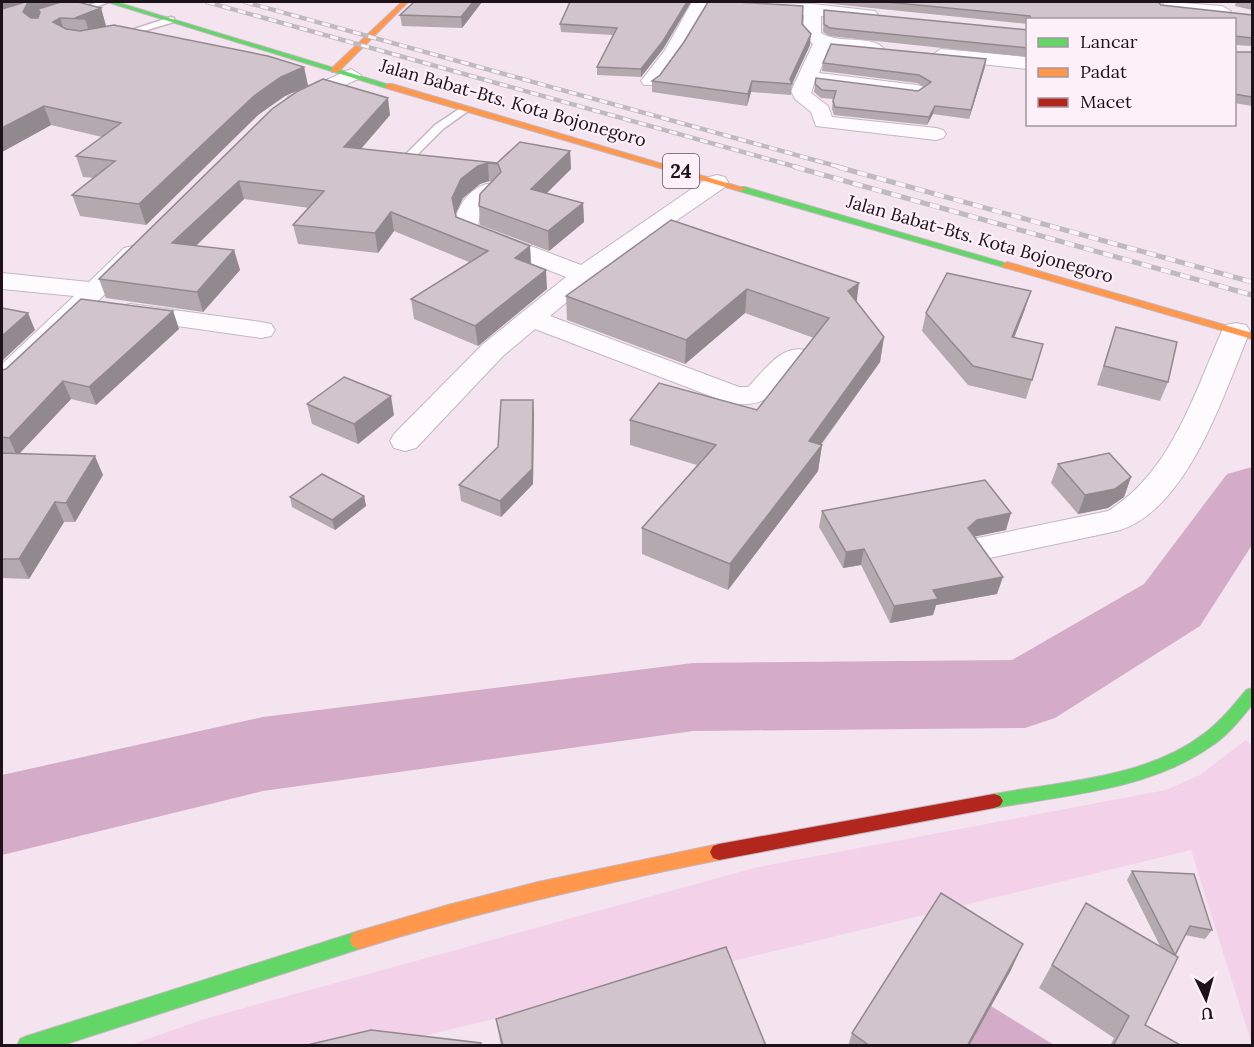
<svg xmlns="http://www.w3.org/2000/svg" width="1254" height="1047" viewBox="0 0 1254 1047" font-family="Lora,serif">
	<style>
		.green { fill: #f3d2e9 }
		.water { fill: #d4acc8 }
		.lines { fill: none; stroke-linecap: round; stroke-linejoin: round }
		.river { fill: #d4acc8; fill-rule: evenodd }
		.lane-casing { stroke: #c4b7c0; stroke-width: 3 }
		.street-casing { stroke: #c4b7c0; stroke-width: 2 }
		.fast-casing { stroke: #c4b7c0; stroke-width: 2 }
		.slow-casing { stroke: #c4b7c0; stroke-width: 2 }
		.jam-casing { stroke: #c4b7c0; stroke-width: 2 }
		.lane { fill: #fdfbfd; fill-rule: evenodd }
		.street { fill: #fdfbfd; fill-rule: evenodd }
		.fast { fill: #63d668; fill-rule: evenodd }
		.slow { fill: #ff974d; fill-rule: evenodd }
		.jam { fill: #b3261e; fill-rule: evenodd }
		.rail-far1-casing { stroke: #bebabe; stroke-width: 4.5 }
		.rail-casing { stroke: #bebabe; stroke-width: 5 }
		.rail-far1 { stroke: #fdf0f9; stroke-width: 3; stroke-dasharray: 8; stroke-linecap: butt }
		.rail { stroke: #fdf0f9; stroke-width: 4; stroke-dasharray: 10; stroke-linecap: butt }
		.wall { fill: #b4a9af }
		.shaded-wall { fill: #92898f }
		.building { fill: #d1c4cc; stroke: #92898f; stroke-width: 1.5 }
		.labels { text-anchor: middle; stroke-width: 4.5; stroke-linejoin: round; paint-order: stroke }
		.far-street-label { font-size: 18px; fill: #1d121a; stroke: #fdf0f9 }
		.shield { fill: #fdf0f9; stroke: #60555d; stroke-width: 1.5 }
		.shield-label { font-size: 20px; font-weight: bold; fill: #1d121a }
	</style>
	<rect width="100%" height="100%" fill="#f4e4ef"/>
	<path class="green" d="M1246,740L1252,746V1045L1191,850L386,1045L128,1046L204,1019L758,867L1166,790L1200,775Z"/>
	<path class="water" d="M991,1006L1054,1045L969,1046Z"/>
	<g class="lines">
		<path class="river" d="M1252,467V545L1200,626L1055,718L1025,728L693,731L263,791L2,855V775L263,717L693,663L1012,660L1144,584L1227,474Z"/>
		<g class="lane-casing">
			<g id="lane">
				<path d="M98,2H109L74,15L67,13Z"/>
				<path d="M171,17L174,18V22L117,39L113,36Z"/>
				<path d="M462,107L471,109L443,129L410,162H402V158L435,125Z"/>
			</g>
		</g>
		<g class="street-casing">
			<g id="street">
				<path d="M692,2L813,4L875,11L878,15L869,20L821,16V33C837,44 873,35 883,48L874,53L829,49L819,73L917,85L924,87L927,91L924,95L917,97L814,84L811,93L828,106L832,117L936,128L943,130L946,134L943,138L936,140L816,126L811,112L795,99L791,91L813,44L803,35L804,15L707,8L682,52L658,85H644L641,81L665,50Z"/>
				<path d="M1170,2L1222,6L1231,11L1222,16L1164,11L1161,7L1164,3Z"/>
				<path d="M941,49L1028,57V69L934,59L932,55Z"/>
				<path d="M351,69L361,75L358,79L302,105H288L285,101L288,97Z"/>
				<path d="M717,175L725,177L728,182L725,187L609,267L550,316L739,387H748C764,371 781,344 805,350L809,356L805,362C780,388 766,412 726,402L535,329L503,356L416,448L405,451L394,448L390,441L394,434L483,344L566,277L460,235C445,214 475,178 498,184L501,189L480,212L478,226L581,265L709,177Z"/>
				<path d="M133,246L142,248L145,253L142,258L12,385L2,387V364L74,296L2,289V273L89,282L124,248Z"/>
				<path d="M130,304L261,322L271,324L275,330L271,336L261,338L121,318L117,312L121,306Z"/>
				<path d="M1236,323L1246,325L1250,331C1224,393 1188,511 1117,531L985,559L973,555L968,547L973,539L1108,511C1171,472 1193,396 1222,331L1226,325Z"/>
			</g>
		</g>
		<g class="fast-casing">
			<g id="fast">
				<path d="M107,2H116L393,86L386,88Z"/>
				<path d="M739,187H745L1012,265L1007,268L1003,267L739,191Z"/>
				<path d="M1252,688V705C1240,720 1227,736 1210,747C1148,790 1066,795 994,808L988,806L985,801L988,796L994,794C1064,781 1147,778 1205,733C1221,721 1234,705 1246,690Z"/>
				<path d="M359,931L366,934L368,940L366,946L359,949L60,1046H17L20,1039L27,1036Z"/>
			</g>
		</g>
		<g class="slow-casing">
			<g id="slow">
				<path d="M402,2H408L338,72H332V68Z"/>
				<path d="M386,84H392L747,189L739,191L386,88Z"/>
				<path d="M1007,262L1252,333V339L1003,267L1002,265Z"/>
				<path d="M719,844L725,846L728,852L725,858L719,860C598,884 477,912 359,949L352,946L350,940L352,934L359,931L448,905L538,882Z"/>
			</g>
		</g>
		<g class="jam-casing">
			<path id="jam" d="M994,794L1000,796L1003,801L1000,806L994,808L719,860L713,858L710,852L713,846L719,844Z"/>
		</g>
		<use href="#lane" class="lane"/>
		<use href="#street" class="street"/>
		<use href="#fast" class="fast"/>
		<use href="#slow" class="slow"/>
		<use href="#jam" class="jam"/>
		<g class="rail-far1-casing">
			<g id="rail-far1">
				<path d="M207,2L800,168"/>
				<path d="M245,2L843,168"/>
			</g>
		</g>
		<g class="rail-casing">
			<g id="rail">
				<path d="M795,167L1252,295"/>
				<path d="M838,167L1252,282"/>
			</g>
		</g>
		<use href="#rail-far1" class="rail-far1"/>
		<use href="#rail" class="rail"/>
	</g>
	<g class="wall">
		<path d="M2,2L56,3L101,8L106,26L104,27L304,67L308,86L285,96L258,115L146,225L80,216L72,195L94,178L83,177L76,156L102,137L51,125L2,152Z"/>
		<path d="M482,2L462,28L402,26L400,15Z"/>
		<path d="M570,2H691L663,49L641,77L597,75V67L613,35L561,32L560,24Z"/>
		<path d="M798,2H1158L1161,5L1252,15V46L1235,45V52H1252V106L1234,103V20H1028V24L813,2Z"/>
		<path d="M1193,2H1217L1216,3Z"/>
		<path d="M1236,2H1252V10L1235,6Z"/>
		<path d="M824,10L1028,30V57L829,36L823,32Z"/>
		<path d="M802,24L810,45L792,84L791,95L751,92L747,106L652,92V81L660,75L684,42Z"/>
		<path d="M823,63L985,67L969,119L933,114L927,125L834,115L832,109L833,99L821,98L814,92L815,84L918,91L924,87L917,83L822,71Z"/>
		<path d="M272,109L390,115L361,149L497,163L570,151L571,169L546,193L583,203L584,222L549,251L480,225L479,206L492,182L489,181L480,184L463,198L455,215L456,217L530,246L531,264L547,289L478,346L414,319L411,299L469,262L394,231L378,253L298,244L293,225L309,208L244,199L196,246L234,250L240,270L203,312L106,298L99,279Z"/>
		<path d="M671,220L856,301L884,337L880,362L821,445H822L818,471L728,590L642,554V528L697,465L630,445V420L757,410L814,338L745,313L685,364L567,320L566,296Z"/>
		<path d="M1025,309L1014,338L1043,344L1026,399L968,385L922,331L926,313Z"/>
		<path d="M173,311L179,329L96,405L71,399L20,453L103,475L75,522H64L29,579L2,578V370Z"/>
		<path d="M1116,327L1168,382L1160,401L1097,385Z"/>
		<path d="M533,400L534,415L533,484L501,517L461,501L459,485L498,447Z"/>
		<path d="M307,404L394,415L358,444L312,424Z"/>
		<path d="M1058,464L1131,477L1124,497L1108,508L1078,514L1051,483Z"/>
		<path d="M364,496L366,506L335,530L292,507L290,497Z"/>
		<path d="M822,511L1006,530L974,536L997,594L936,605L933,615L890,623L861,565L843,568L819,527Z"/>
		<path d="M1132,871L1212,930L1205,939L1185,935L1145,1025L1182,1046H1110L1114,1038L1039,988L1086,903L1160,946L1127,880Z"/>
		<path d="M1011,970L969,1046H848L852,1033Z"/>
		<path d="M496,1019L766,1046H501Z"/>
	</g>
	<g class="shaded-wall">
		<path d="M2,2H56L59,12H40L38,9L40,18L34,20L2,19Z"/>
		<path d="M473,2H482L462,28L461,17Z"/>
		<path d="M687,2H691L663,49L641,77V69Z"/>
		<path d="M101,8L106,26L89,32L85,19L75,18Z"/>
		<path d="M60,18L66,36L53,22Z"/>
		<path d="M811,34L810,45L792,84L790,79Z"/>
		<path d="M986,59L985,67L969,119L971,110Z"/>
		<path d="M304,67L308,86L285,96L258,115L146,225L139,204L254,96L281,77Z"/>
		<path d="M752,81L751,92L747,106L748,94Z"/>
		<path d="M388,98L390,115L347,165L344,147Z"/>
		<path d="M44,106L51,125L2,152V128Z"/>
		<path d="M935,106L933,114L927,125L929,117Z"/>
		<path d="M570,151L571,169L532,208L531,189Z"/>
		<path d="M488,163L489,181L480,184L463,198L454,217L452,198L461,179L478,166Z"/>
		<path d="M239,181L244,199L178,263L172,243Z"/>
		<path d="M583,203L584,222L549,251L548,231Z"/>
		<path d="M391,212L394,231L378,253L375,233Z"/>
		<path d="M530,246L531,266L515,258Z"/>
		<path d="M234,250L240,270L203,312L197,292Z"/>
		<path d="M546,270L547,289L478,346L475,326Z"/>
		<path d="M859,283L856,307L848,291Z"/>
		<path d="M747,289L745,313L685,364L686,340Z"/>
		<path d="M1031,291L1025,309L1007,356L1012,337Z"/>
		<path d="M173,311L179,329L96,405L89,387Z"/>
		<path d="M28,313L35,330L2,361V336Z"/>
		<path d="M884,337L880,362L805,466L809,441Z"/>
		<path d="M63,381L71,399L17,456L9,438Z"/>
		<path d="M391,396L394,415L358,444L354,424Z"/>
		<path d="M533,400L534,415L533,484L501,517L500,501Z"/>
		<path d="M822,445L818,471L728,590L730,564Z"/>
		<path d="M95,456L103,475L75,522L66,503Z"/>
		<path d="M1131,477L1124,497L1108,508L1078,514L1085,495Z"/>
		<path d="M364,496L366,506L335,530L332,520Z"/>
		<path d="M55,502L64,522L29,579L19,559Z"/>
		<path d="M1011,513L1006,530L973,537L968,528L977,520Z"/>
		<path d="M864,549L861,565L843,568L846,552Z"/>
		<path d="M1003,577L997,594L936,605L933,615L890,623L894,606L933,590Z"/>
		<path d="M1023,944L1011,970L969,1046H967Z"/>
	</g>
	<g class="building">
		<path d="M25,2H30H28L23,12L31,18H38L40,12L38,9L61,2H78L101,8L75,18L85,19L60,18L53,22L66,29L80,31L114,25L268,56L304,67L281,77L254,96L139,204L72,195L115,161L76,156L121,123L44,106L2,128V9Z"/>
		<path d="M414,2H473L461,17L400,15Z"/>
		<path d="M570,2H687L663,41L641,69L597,67L617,28L560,24Z"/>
		<path d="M708,2H737L803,6L802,24L811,34L790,79L792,84L752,81L748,94L652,81L660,75L684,42Z"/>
		<path d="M886,2H1158L1161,5L1252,15V38L1235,36V52H1252V97L1234,94V20H1031L1030,16Z"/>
		<path d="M824,10L1028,30V48L830,28L824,24Z"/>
		<path d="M831,44L986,59L971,110L935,106L929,117L835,107L833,101L836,91L822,90L815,84L816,78L918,91L931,82L919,75L823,63Z"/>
		<path d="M323,79L388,98L344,147L497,163L520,142L570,151L531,189L583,203L548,231L479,206L480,194L501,172L498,164L488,163L478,166L461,179L452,198L456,217L530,246L515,258L546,270L475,326L411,299L488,251L391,212L375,233L293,225L324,191L239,181L172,243L234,250L197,292L99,279L272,109L298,91Z"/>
		<path d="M671,220L859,283L848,291L884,337L809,441L822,445L730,564L642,528L716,445L630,420L659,383L757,410L829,318L747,289L686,340L566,296Z"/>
		<path d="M947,273L1031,291L1012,337L1043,344L1032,380L973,366L926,313Z"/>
		<path d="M81,299L173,311L89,387L63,381L9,438L2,437V370L6,369Z"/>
		<path d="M2,308L28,313L2,336Z"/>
		<path d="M1116,327L1177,342L1168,382L1104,366Z"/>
		<path d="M344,377L391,396L354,424L307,404Z"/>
		<path d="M501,400H533L532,469L500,501L459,485L498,447Z"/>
		<path d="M2,453L95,456L66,503L55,502L19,559H2Z"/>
		<path d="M1109,453L1131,477L1115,489L1085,495L1058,464Z"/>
		<path d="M322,474L364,496L332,520L290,497Z"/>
		<path d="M985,480L1011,513L977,520L968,528L1003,577L933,590L938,599L894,606L864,549L846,552L822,511Z"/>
		<path d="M1132,871L1194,874L1212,930L1190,926L1175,955Z"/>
		<path d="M941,893L1023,944L967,1046H870L852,1033Z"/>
		<path d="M1086,903L1178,957L1145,1025L1182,1046H1113L1129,1016L1052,965Z"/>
		<path d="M726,947L766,1046H503L496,1019Z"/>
		<path d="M371,1030L481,1043L480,1046H303Z"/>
	</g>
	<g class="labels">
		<g class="far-street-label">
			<text transform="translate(513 103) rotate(16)" y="6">Jalan Babat-Bts. Kota Bojonegoro</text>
			<text transform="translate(980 239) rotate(16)" y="6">Jalan Babat-Bts. Kota Bojonegoro</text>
		</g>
		<rect class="shield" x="663" y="154" width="36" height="34" rx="4.5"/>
		<g class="shield-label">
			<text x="681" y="178">24</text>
		</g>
	</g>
	<rect width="1254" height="1047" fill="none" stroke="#1d121a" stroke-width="6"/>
	<rect x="1026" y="18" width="210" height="108" fill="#fdf0f9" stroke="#a397a0" stroke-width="1.5"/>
	<rect x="1038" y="38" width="30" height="9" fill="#63d668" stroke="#a397a0" stroke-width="1.5"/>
	<text x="1080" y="48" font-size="18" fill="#1d121a">Lancar</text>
	<rect x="1038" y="68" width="30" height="9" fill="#ff974d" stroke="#a397a0" stroke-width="1.5"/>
	<text x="1080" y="78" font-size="18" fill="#1d121a">Padat</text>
	<rect x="1038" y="98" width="30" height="9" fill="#b3261e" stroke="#a397a0" stroke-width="1.5"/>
	<text x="1080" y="108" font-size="18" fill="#1d121a">Macet</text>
	<g transform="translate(1206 999) rotate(175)" stroke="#fdf0f9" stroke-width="4.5" paint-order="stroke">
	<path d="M0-4.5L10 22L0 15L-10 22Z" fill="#1d121a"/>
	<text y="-9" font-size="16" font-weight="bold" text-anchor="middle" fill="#1d121a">U</text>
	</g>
</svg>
